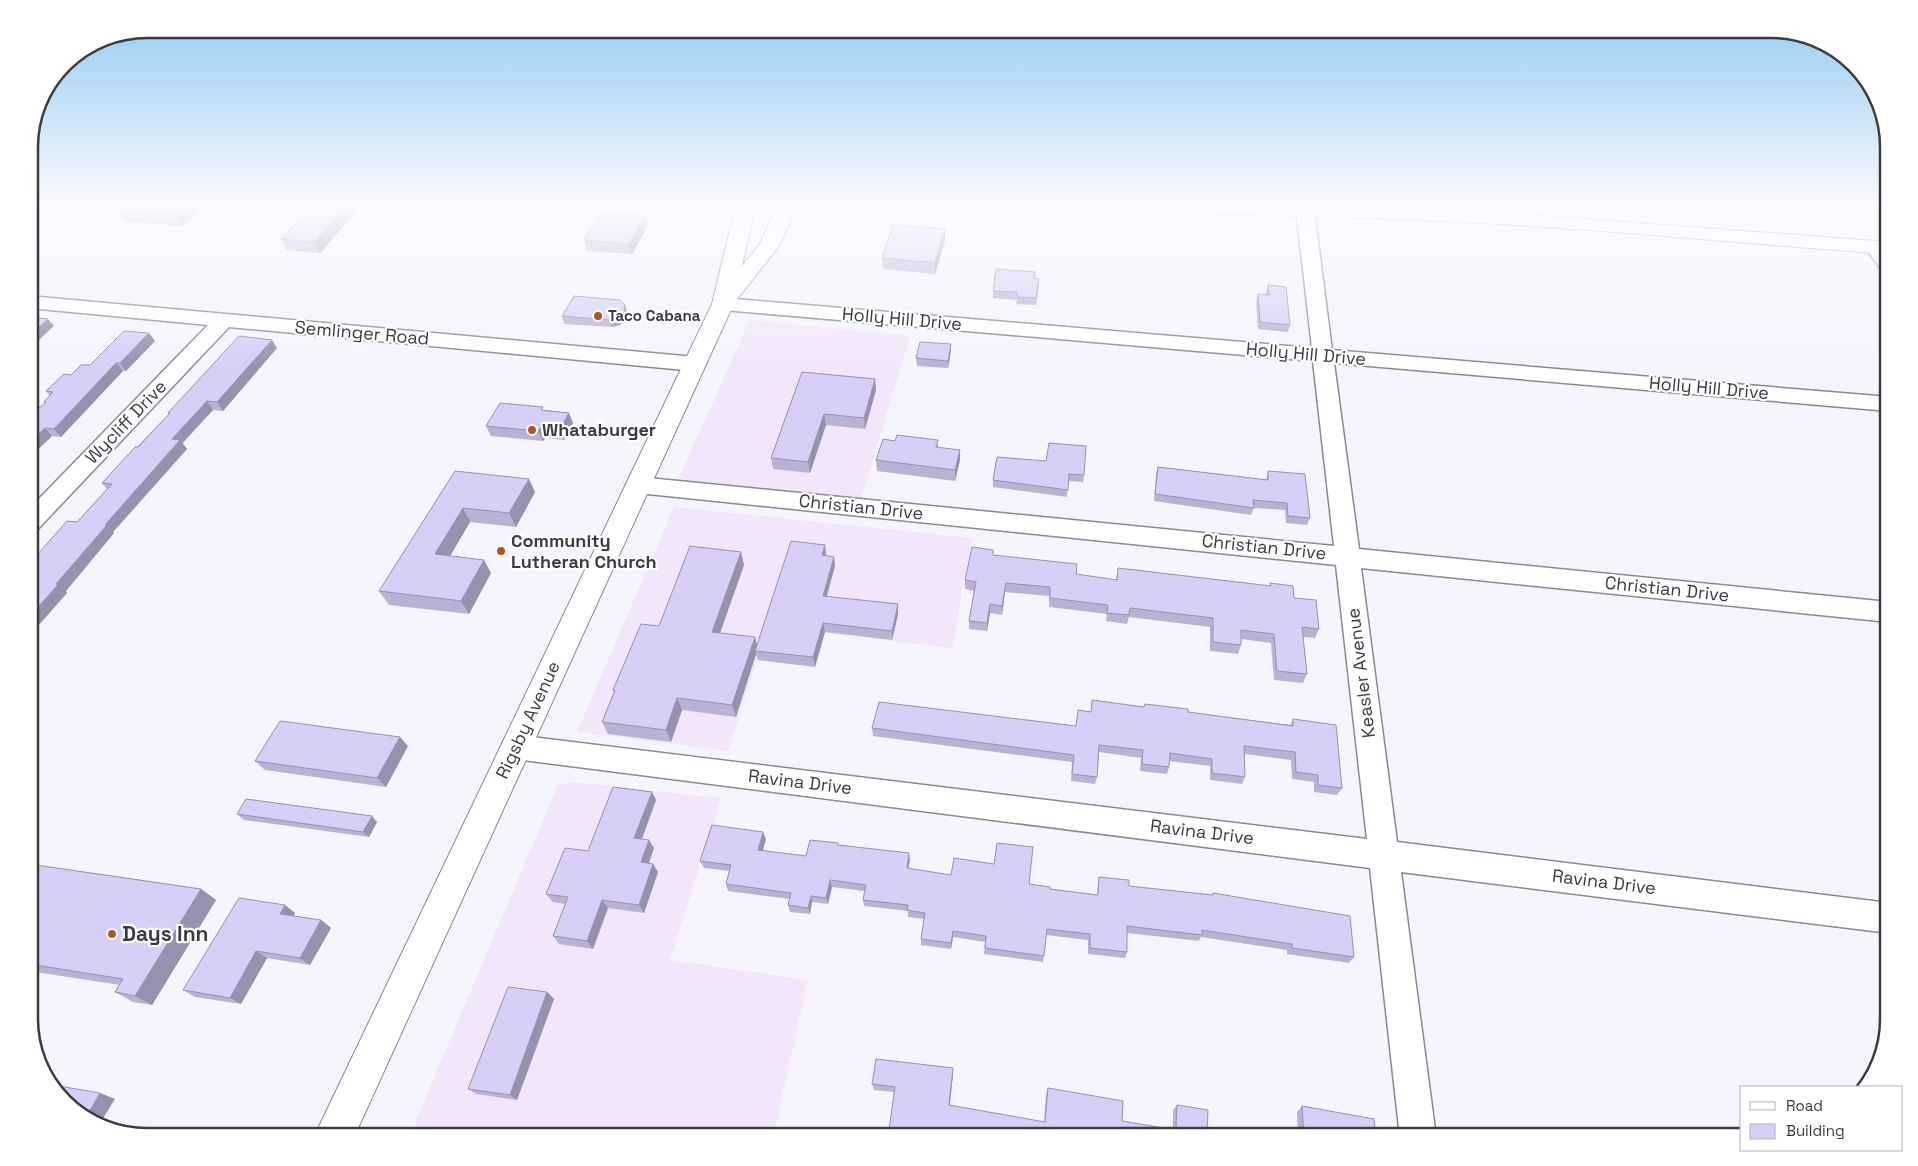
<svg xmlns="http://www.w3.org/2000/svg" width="1918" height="1166" viewBox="0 0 1918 1166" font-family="'Space Grotesk',sans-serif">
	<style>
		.commercial { fill: #f3e6fa }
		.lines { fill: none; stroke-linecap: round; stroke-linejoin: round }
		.minor-casing { stroke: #8a8894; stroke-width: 3 }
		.secondary-casing { stroke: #8a8894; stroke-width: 2 }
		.primary-casing { stroke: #8a8894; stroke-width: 2 }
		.motorway-casing { stroke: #8a8894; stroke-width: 2 }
		.minor { fill: #fff; fill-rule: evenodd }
		.secondary { fill: #fff; fill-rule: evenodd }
		.primary { fill: #fff; fill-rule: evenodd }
		.motorway { fill: #fff; fill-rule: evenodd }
		.wall { fill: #b9b2d5 }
		.shaded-wall { fill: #9691ae }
		.building { fill: #d7cff8; stroke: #9691ae }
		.poi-dot { fill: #b6521c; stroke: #fff; stroke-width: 2 }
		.labels { text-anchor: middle; stroke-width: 4.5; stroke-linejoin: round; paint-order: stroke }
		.far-poi-label { font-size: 15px; font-weight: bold; fill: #3c3b40; stroke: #fff; text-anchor: start }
		.street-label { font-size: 18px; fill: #3c3b40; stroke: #fff }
		.poi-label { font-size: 18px; font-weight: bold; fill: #3c3b40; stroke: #fff; text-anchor: start }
		.near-poi-label { font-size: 21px; font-weight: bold; fill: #3c3b40; stroke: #fff; text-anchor: start }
		.rim { fill: none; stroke: #3c3b40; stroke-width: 2.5 }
	</style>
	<rect width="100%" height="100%" fill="#f6f4fd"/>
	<g class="commercial">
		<path d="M750,320L910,336L861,499L677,482Z"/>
		<path d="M674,507L972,538L952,648L768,626L728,751L577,732Z"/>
		<path d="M573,782L721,798L670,960L808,980L773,1137H441L416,1133V1120L558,785Z"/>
	</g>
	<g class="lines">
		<g class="minor-casing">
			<g id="minor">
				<path d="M1299,205H1311L1314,209L1332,350L1889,397V411L1334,363L1359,549L1889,602V622L1361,568L1397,842L1889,903V933L1401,872L1436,1137H1400L1370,868L515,759L505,756L501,747L505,738L515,735L1367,839L1336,565L638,493L630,491L626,485L630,479L638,477L1334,546L1313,361L723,310L716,308L713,304L716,300L723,298L1312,348L1296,209Z"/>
				<path d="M1874,241C1890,245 1889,259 1889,273L1882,271L1865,247L1867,243Z"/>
				<path d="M29,296L695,357L702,359L705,364L702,369L695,371L229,327L37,530L29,533V509L208,325L29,308Z"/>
			</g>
		</g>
		<g class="secondary-casing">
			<path id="secondary" d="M1122,205H1352L1465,210L1889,242V254C1747,244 1605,229 1463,222C1353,216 1242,216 1132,211L1125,209Z"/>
		</g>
		<g class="primary-casing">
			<path id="primary" d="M739,205H759L753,217L742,266L760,244L778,205H798L779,246L734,303L354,1137H314L712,304L733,217Z"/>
		</g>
		<g class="motorway-casing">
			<path id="motorway" d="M1847,205H1889V214L1850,209Z"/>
		</g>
		<use href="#minor" class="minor"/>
		<use href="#secondary" class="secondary"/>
		<use href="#primary" class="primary"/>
		<use href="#motorway" class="motorway"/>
	</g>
	<g class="wall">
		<path d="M205,205L183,226L126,222L118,211Z"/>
		<path d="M313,205H362L320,253L287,250L281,239Z"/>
		<path d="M645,215L648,226L632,254L587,251L584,240Z"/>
		<path d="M945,240L935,274L883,269L882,258Z"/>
		<path d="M1034,278L1039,286L1036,305L1016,304L1017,300L993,298V291Z"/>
		<path d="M1268,285L1290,325L1288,332L1258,329L1256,301L1258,294H1266Z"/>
		<path d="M625,305L627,312L626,319L620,325L612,327L564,324L562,316Z"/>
		<path d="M149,333L155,341L126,371H123L61,437L52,436L29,458L45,403L44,402L50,396L46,391L71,375Z"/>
		<path d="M277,348L223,411L213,410L183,443L187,449L113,532L114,533L66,591L67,593L29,636V564L77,522L107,489L102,483L169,414L168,413Z"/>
		<path d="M951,351L948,368L917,366L916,358Z"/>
		<path d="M802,372L875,379L876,390L865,429L826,425L810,473L773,469L771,458Z"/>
		<path d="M545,410L569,413L573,423L564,440L545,438L543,441L491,436L486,426Z"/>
		<path d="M938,440V447L960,460L955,481L877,471L876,460L895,441Z"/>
		<path d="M997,457L1084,475L1083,482L1068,481L1067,497L993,487V480Z"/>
		<path d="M1158,467L1266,480L1268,471L1310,518L1307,525L1286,523L1285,510L1254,508L1251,515L1154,501L1156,474Z"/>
		<path d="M455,471L535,492L516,527L470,522L450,556L491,573L469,614L389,605L379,591Z"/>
		<path d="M826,554V556L834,557L835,566L827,596L898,614L892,640L825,632L815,667L758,660L756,654L736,717L682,710L671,742L608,734L602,722L614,693L613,690L659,626L744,565L720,633L757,646Z"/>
		<path d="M993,556L1076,574L1116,580L1118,568L1270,586V583L1294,598L1319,629L1315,638L1303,637L1307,674L1303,683L1274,680L1271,643L1241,639V645L1238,654L1210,651V627L1129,617L1127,624L1106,621L1107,614L1049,607V596L1005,592L1002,615L990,613L987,631L969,629V621L974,591L965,589V580Z"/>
		<path d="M1092,700L1144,707L1145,704L1188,712L1290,725L1293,719L1342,788L1337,795L1314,792V782L1292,779L1291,760L1245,754V777L1242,784L1210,780V766L1169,761V767L1167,774L1140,771L1141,758L1099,752L1097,777L1095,784L1071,781L1072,762L873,736L872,728L1076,726L1078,710L1091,712Z"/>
		<path d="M408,746L386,787L265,770L255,761Z"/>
		<path d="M652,792L656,800L642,839L654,848L649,863L658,872L644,913L608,908L593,949L559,944L553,936L565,904L553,902L546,894L588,851Z"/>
		<path d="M237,814L377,822L369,837L244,820Z"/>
		<path d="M766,839L762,851L806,856L839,845L910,860L908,869L951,875L1029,884L1050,889L1097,895L1098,884L1099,877L1129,886L1212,895L1213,893L1354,957L1349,963L1287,954V950L1201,937L1199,941L1127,933V952L1125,958L1088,954V940L1046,935L1043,962L984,954L985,942L953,937L951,949L921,945V939L924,919L908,917V911L864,906L863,900L864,891L832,887L828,904L812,902L810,914L790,912L788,905L790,899L728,891L726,884L729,871L704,868L700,861Z"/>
		<path d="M29,864L201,889L216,900L152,1005L133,1002L115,992L120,985L29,971Z"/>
		<path d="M295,913L293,916L321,920L331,928L310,965L267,958L241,1004L195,997L183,990Z"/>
		<path d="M547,992L554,999L517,1100L477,1094L468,1089Z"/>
		<path d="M953,1074L950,1105L1044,1122L1046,1094L1048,1088L1122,1121L1173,1130V1110L1177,1105L1207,1133L888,1137L894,1092L874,1090L872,1084Z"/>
		<path d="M1302,1106L1376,1137H1298L1297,1112Z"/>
	</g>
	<g class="shaded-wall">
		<path d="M187,205H205L183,226L176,215Z"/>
		<path d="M348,205H362L320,253L314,242Z"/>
		<path d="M645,215L648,226L632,254L629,244Z"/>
		<path d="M945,229V240L935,274V263Z"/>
		<path d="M625,305L627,312L626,319L620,325L612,327L610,320Z"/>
		<path d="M48,319L54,326L29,349V336Z"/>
		<path d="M149,333L155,341L126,371L120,363Z"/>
		<path d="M272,340L277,348L223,411L217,402Z"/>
		<path d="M951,344V351L948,368V361Z"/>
		<path d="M116,363L123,371L61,437L54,429Z"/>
		<path d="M875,379L876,390L865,429L864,418Z"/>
		<path d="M207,401L213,410L182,443L187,449L113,532L114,533L66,591L67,593L29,636V617L105,525L172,439Z"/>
		<path d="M569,413L573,423L564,440L560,429Z"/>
		<path d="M824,414L826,425L810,473L808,462Z"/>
		<path d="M541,427L545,438L543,441L538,431Z"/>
		<path d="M45,428L52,436L29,458V443Z"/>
		<path d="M960,450V460L955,481V470Z"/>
		<path d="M529,479L535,492L516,527L509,513Z"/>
		<path d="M463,508L470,522L443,568L435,554Z"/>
		<path d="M825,545L826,554L823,565L822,555Z"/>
		<path d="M741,552L744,565L716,644L712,632Z"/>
		<path d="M834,557L835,566L824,605L823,596Z"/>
		<path d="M484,560L491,573L469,614L461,601Z"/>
		<path d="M1006,583L1005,592L1002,615V606Z"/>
		<path d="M898,604V614L892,640V631Z"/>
		<path d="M990,604V613L987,631V623Z"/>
		<path d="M823,623L825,632L815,667L813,657Z"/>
		<path d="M755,637L758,649L755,651L756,654L736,717L732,705Z"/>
		<path d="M677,698L682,710L671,742L666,730Z"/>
		<path d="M400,737L408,746L386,787L377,778Z"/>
		<path d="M652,792L656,800L639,846L634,838Z"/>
		<path d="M372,816L377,822L369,837L363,832Z"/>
		<path d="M763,832L766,839L761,857L758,850Z"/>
		<path d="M649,840L654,848L646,871L641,862Z"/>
		<path d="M909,853L910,860L907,875V868Z"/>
		<path d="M653,864L658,872L644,913L639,905Z"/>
		<path d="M830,880L832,887L828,904L826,898Z"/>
		<path d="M201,889L216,900L152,1005L135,996Z"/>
		<path d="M811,896L812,902L810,914L808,908Z"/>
		<path d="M602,900L608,908L593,949L587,941Z"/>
		<path d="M285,905L295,913L290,922L280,914Z"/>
		<path d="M321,920L331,928L310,965L300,958Z"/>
		<path d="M953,931V937L951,949V943Z"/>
		<path d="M256,951L267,958L241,1004L230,998Z"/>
		<path d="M547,992L554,999L517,1100L510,1095Z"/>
		<path d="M953,1068V1074L949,1110V1105Z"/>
		<path d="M100,1093L115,1099L99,1125L87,1121L85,1119Z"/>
	</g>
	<g class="building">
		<path d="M126,205H187L176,215L118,211Z"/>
		<path d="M313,205H348L314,242L281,239Z"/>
		<path d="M601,212L645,215L629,244L584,240Z"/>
		<path d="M893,225L945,229L935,263L882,258Z"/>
		<path d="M996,269L1035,272L1034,278L1039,279L1036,298L1017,297V292L993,291Z"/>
		<path d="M1268,285L1286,287L1290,325L1260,322L1258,294L1269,295Z"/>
		<path d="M574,296L620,300L625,305L624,312L618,317L610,320L562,316Z"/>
		<path d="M29,317L48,319L29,336Z"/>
		<path d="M124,331L149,333L120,363H116L54,429L45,428L29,443V417L46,402H44L53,392L46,391L64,374L71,375L81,365H90Z"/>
		<path d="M239,336L272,340L217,402L207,401L172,439L180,440L105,525H107L56,584L58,585L29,617V564L67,521L77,522L112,484L102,483L135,447H138L170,413H168Z"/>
		<path d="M920,342L951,344L948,361L916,358Z"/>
		<path d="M802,372L875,379L864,418L824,414L808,462L771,458Z"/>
		<path d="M500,403L543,407L541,410L569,413L560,429L541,427L538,431L486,426Z"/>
		<path d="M897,435L938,440L936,447L960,450L955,470L876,460L883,439L895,441Z"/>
		<path d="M1049,443L1086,446L1084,475L1069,474L1068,490L993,480L997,457L1046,461Z"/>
		<path d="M1158,467L1268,480V471L1305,474L1310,518L1288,516L1287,503L1253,500L1254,508L1155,494Z"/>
		<path d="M455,471L529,479L509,513L463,508L435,554L484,560L461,601L379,591Z"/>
		<path d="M791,541L825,545L822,555L834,557L823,596L898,604L892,631L823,623L813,657L755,651Z"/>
		<path d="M690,546L741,552L712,632L755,637L732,705L677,698L666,730L602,722L615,690H613L641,624L659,626Z"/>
		<path d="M972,547L993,550V555L1077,564L1076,574L1117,580L1118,568L1271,586L1270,583L1293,586L1294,598L1316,600L1319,629L1302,627L1307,674L1277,671L1274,634L1241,630V645L1213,642V618L1130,608L1129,615L1107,613L1108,605L1050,598V587L1006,583L1002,606L990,604L987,623L969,621L976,582L965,580Z"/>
		<path d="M1092,700L1144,707L1145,704L1188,709V712L1293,726V719L1336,725L1342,788L1318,785V775L1296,772L1295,752L1244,746L1245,777L1212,773V759L1170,753L1169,767L1142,764L1143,750L1099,745L1097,777L1072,774L1074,755L872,728L879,702L1076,726L1078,710L1091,712Z"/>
		<path d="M280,721L400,737L377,778L255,761Z"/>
		<path d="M613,787L652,792L634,838L649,840L641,862L653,864L639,905L602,900L587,941L553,936L568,897L546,894L565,848L588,851Z"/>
		<path d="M246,799L372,816L363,832L237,814Z"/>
		<path d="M712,825L763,832L758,850L806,856L810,840L838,843V845L909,853L907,868L951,875L954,858L994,864L997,843L1033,847L1029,884L1050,887V889L1098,895L1099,877L1129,880V886L1213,895V893L1350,916L1354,957L1292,948V944L1202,930V935L1127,926V952L1090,948V934L1047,929L1044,956L985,948L986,936L953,931L951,943L921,939L925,913L907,910L908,905L863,900L866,885L830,880L826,898L811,896L808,908L788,905L791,893L726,884L731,865L700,861Z"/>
		<path d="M29,864L201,889L135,996L115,992L123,979L29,964Z"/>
		<path d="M239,898L285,905L280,914L321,920L300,958L256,951L230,998L183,990Z"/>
		<path d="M508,987L547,992L510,1095L468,1089Z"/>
		<path d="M876,1059L953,1068L949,1105L1045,1122L1048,1088L1123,1101L1122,1121L1176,1130L1177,1105L1208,1110L1207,1133L1238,1137H888L895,1087L872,1084Z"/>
		<path d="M59,1086L100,1093L85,1119L56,1090Z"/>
		<path d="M1302,1106L1374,1119L1376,1137H1304Z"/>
	</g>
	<linearGradient id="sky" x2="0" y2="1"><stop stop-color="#8fcaf1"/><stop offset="0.56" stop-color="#fbfafe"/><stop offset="1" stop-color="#fbfafe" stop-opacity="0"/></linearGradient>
	<rect width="1918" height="368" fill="url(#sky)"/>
	<g class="poi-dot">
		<circle cx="598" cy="316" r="5"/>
		<circle cx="532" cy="430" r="5"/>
		<circle cx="501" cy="551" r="5"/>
		<circle cx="112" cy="934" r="5"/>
	</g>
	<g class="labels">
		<g class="far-poi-label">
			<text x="608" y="321">Taco Cabana</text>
		</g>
		<g class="street-label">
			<text transform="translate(902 319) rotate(5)" y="6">Holly Hill Drive</text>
			<text transform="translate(362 333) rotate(5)" y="6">Semlinger Road</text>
			<text transform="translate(1306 354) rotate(5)" y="6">Holly Hill Drive</text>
			<text transform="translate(1709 388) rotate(5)" y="6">Holly Hill Drive</text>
			<text transform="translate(126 422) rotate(-46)" y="6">Wycliff Drive</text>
			<text transform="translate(861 507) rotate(6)" y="6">Christian Drive</text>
			<text transform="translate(1264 547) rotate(6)" y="6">Christian Drive</text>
			<text transform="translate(1667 589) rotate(6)" y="6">Christian Drive</text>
			<text transform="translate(1361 673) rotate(-97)" y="6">Keasler Avenue</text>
			<text transform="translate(528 720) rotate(-65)" y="6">Rigsby Avenue</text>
			<text transform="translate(800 782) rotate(7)" y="6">Ravina Drive</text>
			<text transform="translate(1202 832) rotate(7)" y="6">Ravina Drive</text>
			<text transform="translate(1604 882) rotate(7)" y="6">Ravina Drive</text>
		</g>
		<g class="poi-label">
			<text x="542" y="436">Whataburger</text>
			<text x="511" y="547">Community<tspan x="511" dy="21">Lutheran Church</tspan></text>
		</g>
		<g class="near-poi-label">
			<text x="122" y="941">Days Inn</text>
		</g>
	</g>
	<path d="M0 0H1918V1166H0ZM147 38H1771A109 109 0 0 1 1880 147V1019A109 109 0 0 1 1771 1128H147A109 109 0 0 1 38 1019V147A109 109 0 0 1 147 38Z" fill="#fff" fill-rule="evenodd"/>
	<path class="rim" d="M147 38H1771A109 109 0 0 1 1880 147V1019A109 109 0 0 1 1771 1128H147A109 109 0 0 1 38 1019V147A109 109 0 0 1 147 38Z"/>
	<rect x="1740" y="1086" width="162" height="65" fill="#ffffff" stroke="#b1b1b3"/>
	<rect x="1750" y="1102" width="25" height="8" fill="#ffffff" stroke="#b1b1b3"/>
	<text x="1786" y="1111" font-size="15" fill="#3c3b40">Road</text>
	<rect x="1750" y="1124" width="25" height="15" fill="#d7cff8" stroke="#b1b1b3"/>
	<text x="1786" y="1136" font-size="15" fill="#3c3b40">Building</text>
</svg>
